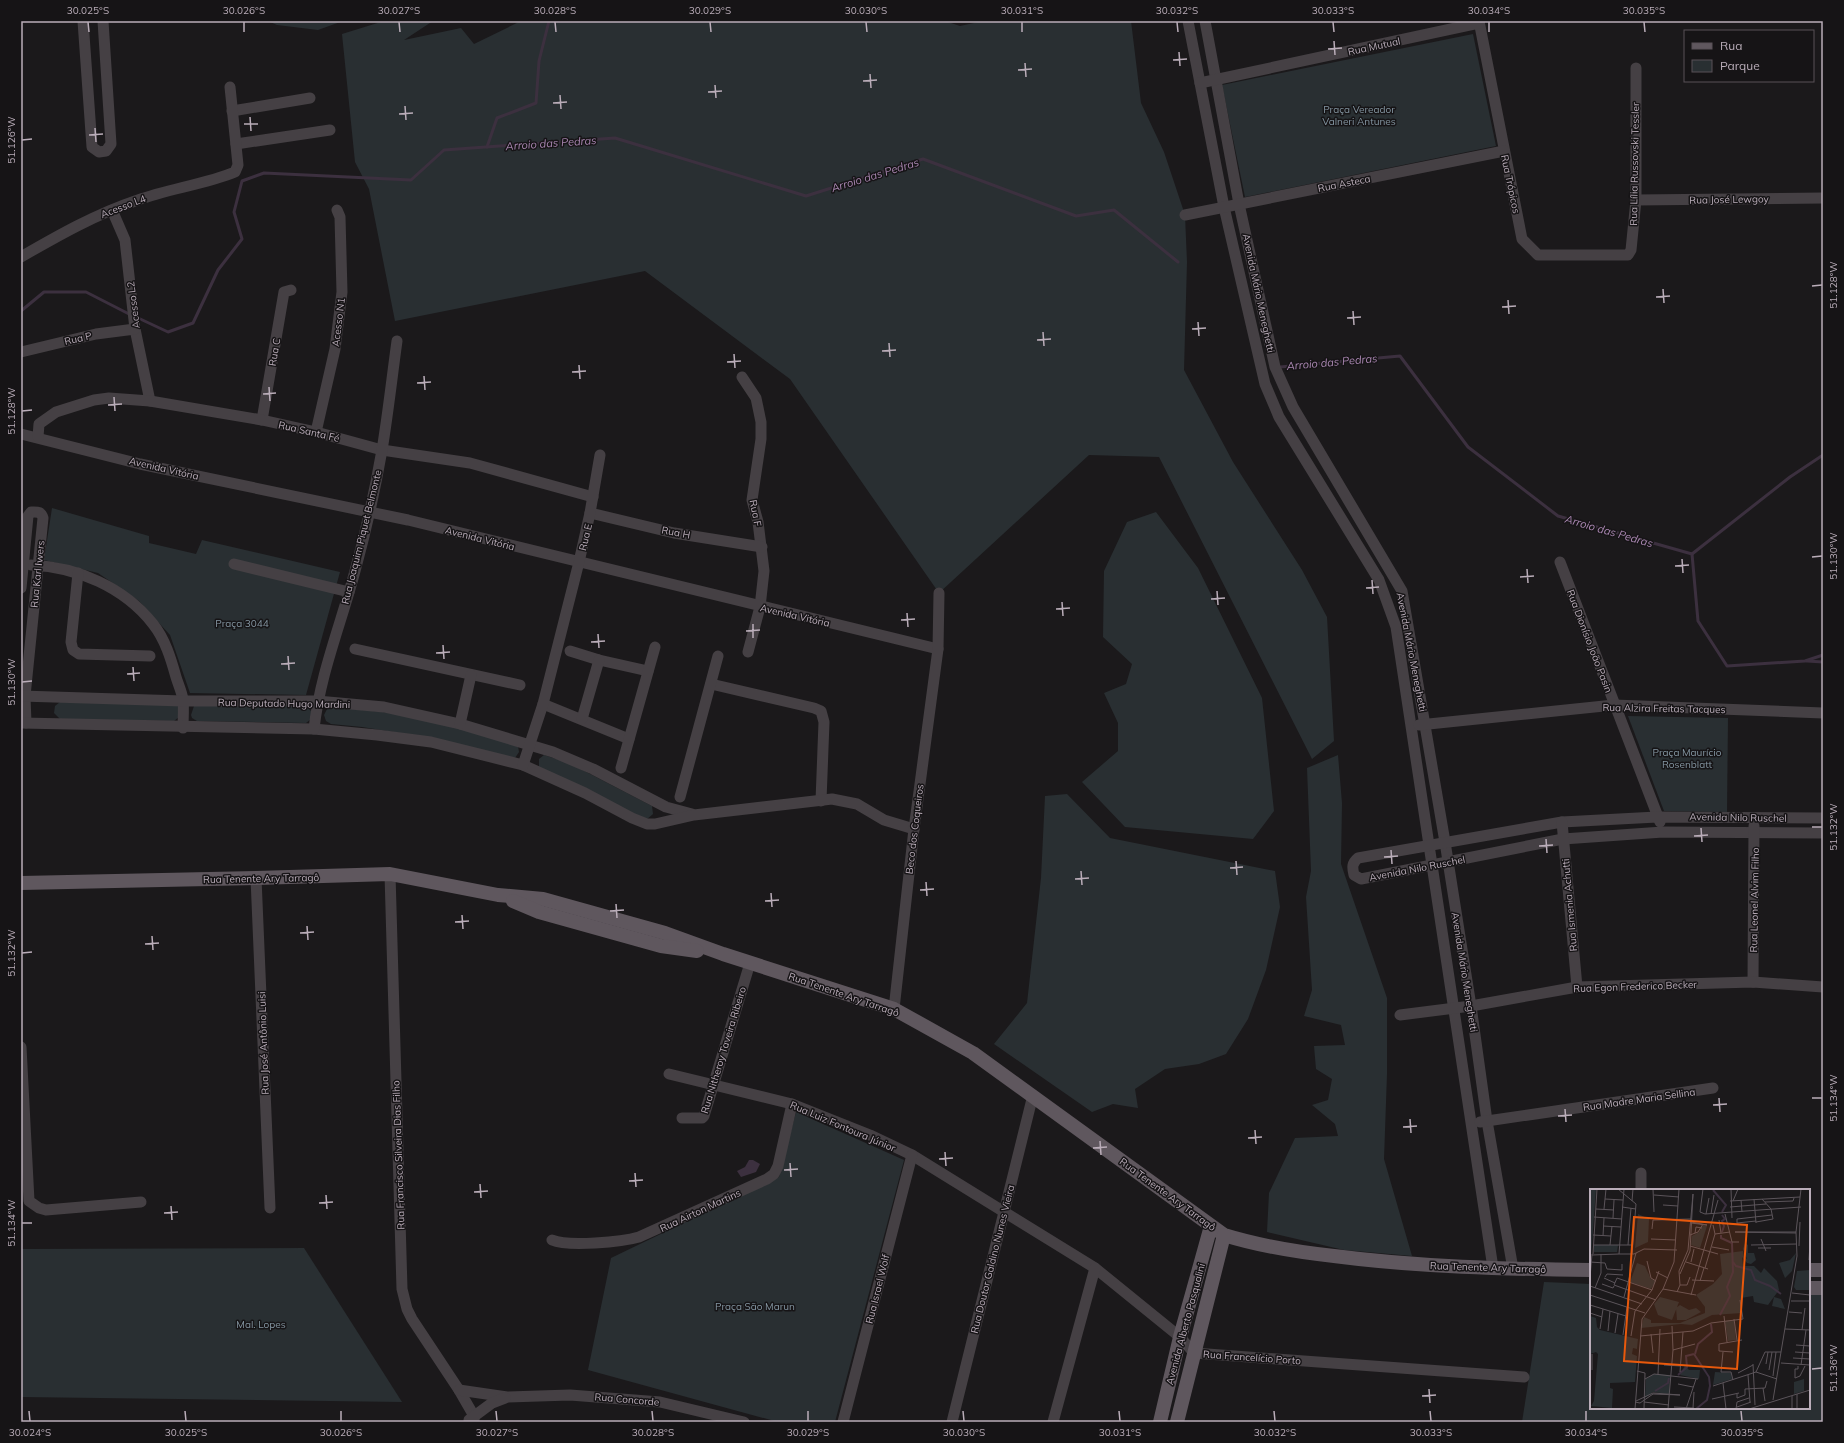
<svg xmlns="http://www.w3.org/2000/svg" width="1844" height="1443" viewBox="0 0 1844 1443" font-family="Mulish,sans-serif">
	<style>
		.green { fill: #292f32 }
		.water { fill: #3c303f }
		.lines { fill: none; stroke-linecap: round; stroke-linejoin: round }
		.stream { stroke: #3c303f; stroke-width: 3 }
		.minor { stroke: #454044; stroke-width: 11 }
		.major { stroke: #5f575e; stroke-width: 14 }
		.ticks { fill: none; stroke: #baadb9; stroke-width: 1.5 }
		.labels { text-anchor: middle; stroke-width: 3; stroke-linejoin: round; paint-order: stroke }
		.street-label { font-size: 10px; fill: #baadb9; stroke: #161416 }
		.park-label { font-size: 10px; fill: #8597a3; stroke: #161416 }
		.water-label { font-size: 11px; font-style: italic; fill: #aa87b2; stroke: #161416 }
		.inset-river { fill: none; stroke: #3c303f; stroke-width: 2 }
		.inset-road { fill: none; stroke: #5b545a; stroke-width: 1 }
		.view { fill: #e8590c; fill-opacity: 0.15; stroke: #e8590c; stroke-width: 2 }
		.inset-edge { fill: none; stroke: #baadb9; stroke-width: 2 }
		.neatline { fill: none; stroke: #baadb9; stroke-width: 1.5 }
		.ticks-label { font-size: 10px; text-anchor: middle; fill: #baadb9 }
	</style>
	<rect width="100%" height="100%" fill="#1b191b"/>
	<g class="green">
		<path d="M268,21H343L318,30L277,25Z"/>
		<path d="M384,21H433L404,40L461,28L474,44L521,21H945L960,26L983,21H1131L1141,103L1164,152L1185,215L1187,262L1184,370L1233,462L1302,570L1327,617L1334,741L1312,759L1159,457L1089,455L939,593L790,379L645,271L395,321L369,189L355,162L342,34Z"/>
		<path d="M1473,34L1496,146L1245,197L1222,85Z"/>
		<path d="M52,508L149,536V543L196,554L202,540L340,572L306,695L190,693L170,635L139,601L98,573L44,560Z"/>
		<path d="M1156,512L1198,568L1262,698L1274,811L1253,839L1125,827L1082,782L1118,751V723L1104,693L1126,684L1132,664L1103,637L1104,571L1127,522Z"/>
		<path d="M60,702L176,705L179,707V717L174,721L60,719L54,713L55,706Z"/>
		<path d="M194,706H306L312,712L311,719L306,723L197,721L192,718L191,715Z"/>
		<path d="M330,707L383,712L436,721L518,746L519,752L515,758L425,737L362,727L331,724L326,721L324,715L327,709Z"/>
		<path d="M1628,716L1728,718L1727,812L1664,811Z"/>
		<path d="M544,755L569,763L652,806L653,814L646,820L539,767V759Z"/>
		<path d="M1338,755L1342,803L1341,864L1387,998V1074L1384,1159L1412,1256L1344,1250L1267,1232L1269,1193L1295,1138L1338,1136L1335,1124L1312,1105L1328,1100L1332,1079L1316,1069L1314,1046L1345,1045L1341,1025L1304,1016L1312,990L1306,897L1311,871L1307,768Z"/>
		<path d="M1067,794L1110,838L1275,871L1280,907L1266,970L1248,1019L1226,1054L1199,1064L1165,1069L1135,1089L1138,1108L1113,1104L1092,1112L994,1044L1027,1003L1041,878L1045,796Z"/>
		<path d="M796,1112L904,1160L835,1422H778L588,1370L611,1258L779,1177Z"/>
		<path d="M304,1248L402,1402L21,1397V1249Z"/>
		<path d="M1544,1282L1591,1284V1408H1809V1284H1823V1422H1522Z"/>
	</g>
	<path class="water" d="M749,1160H753L760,1164L756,1172L741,1177L737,1171L745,1167Z"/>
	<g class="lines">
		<g class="stream">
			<path d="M487,147L497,118L536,103L539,61L549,21"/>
			<path d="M21,311L44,292H86L131,315"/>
			<path d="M136,317L168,332L193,323L218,270L242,239L234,212L242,181L264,173L411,180L444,150L615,138L806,196L923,159L1076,216L1114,210L1178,262"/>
			<path d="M1280,367L1400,356L1468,447L1558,516L1692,554"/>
			<path d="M1692,554L1698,621L1727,666L1805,661L1823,655"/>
			<path d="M1692,554L1790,477L1823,455"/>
			<path d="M1807,661L1823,662"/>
		</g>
		<g class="minor">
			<path d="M83,21L92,147L99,152L106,151L111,144L103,21"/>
			<path d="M1188,21L1224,207L1265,384L1279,417L1379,580L1396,627L1493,1268"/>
			<path d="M1205,21L1239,204L1275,367L1293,407L1402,591L1445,842L1471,1006L1487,1121L1513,1269"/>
			<path d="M1479,21L1522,239L1538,255H1628L1631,250L1636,200V68"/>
			<path d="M1200,83L1479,23"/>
			<path d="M232,111L310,98"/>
			<path d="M236,144L330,130"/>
			<path d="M1636,200L1823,198"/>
			<path d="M112,210L125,240L135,329L150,401"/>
			<path d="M1185,215L1504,151"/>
			<path d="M21,257C59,235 96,214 138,200C168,189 206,184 235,172L238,165L230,87"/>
			<path d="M21,352L96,334L135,329"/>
			<path d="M742,377L756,398L761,422V439L752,500L758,522L764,571L760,607L748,652"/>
			<path d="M262,420L284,292L291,290"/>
			<path d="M316,432L335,349L342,292L340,217L337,210"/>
			<path d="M21,434L140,464L408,520L938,649"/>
			<path d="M38,437L39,424L56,412L94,400L109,398L150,401L262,420L316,432L382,450L470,463L593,497"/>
			<path d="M590,513L674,533L762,547"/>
			<path d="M1560,562L1660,822"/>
			<path d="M234,564L349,592"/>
			<path d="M31,565C77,567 124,587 153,624C165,639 171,659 176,677C178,684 182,692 183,700C184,709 183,719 183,728"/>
			<path d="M78,573L71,642L73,650L79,654L150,656"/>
			<path d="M21,588L28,516L31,512C37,512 41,511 43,518L25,696L26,723"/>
			<path d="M355,649L520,685"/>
			<path d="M570,651L599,660L648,671"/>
			<path d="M711,684L814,708L821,711L824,722L821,801"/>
			<path d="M21,696L183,701H317L384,707L460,724L553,752L593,769L666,807L692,814"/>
			<path d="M543,704L629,739"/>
			<path d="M582,719L599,660"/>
			<path d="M21,723L314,729L377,735L431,742L523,765L585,793L632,818L647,824H655L694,815L832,799L857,804L884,820L914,829"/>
			<path d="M460,724L471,675"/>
			<path d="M1419,725L1614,705L1823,713"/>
			<path d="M314,729C320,674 341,624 355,571C366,531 375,490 382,450C388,414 392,377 397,341"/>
			<path d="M523,765L543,704L579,562L590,513L600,455"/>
			<path d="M621,768L655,647"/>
			<path d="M680,797L718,656"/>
			<path d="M1823,818L1657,817L1562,822L1358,858C1352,863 1352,867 1354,875L1361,879L1563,839L1663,832L1823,833"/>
			<path d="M1562,822L1577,987"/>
			<path d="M390,874L402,1289L407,1309L412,1319L459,1390L474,1416V1422"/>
			<path d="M256,878L270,1208"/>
			<path d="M1753,982L1754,826"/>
			<path d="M894,1009L914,829L938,649L939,593"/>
			<path d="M1400,1015L1471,1006L1577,987L1753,982L1823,987"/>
			<path d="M21,1047L29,1201L39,1208L46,1210L141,1202"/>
			<path d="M669,1074L792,1104L870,1135L912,1155L1095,1268L1180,1337L1194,1353L1524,1377"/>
			<path d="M682,1118H702L704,1116L750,963"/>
			<path d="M1480,1122L1713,1088"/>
			<path d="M1641,1173V1190"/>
			<path d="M552,1240C568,1247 622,1242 639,1237L767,1179L774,1174L778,1166L792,1104"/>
			<path d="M459,1390L507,1397L570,1395L660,1402L744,1422"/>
			<path d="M469,1420L492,1403L505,1398"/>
			<path d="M843,1422L912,1155"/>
			<path d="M952,1422L1033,1095"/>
			<path d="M1053,1422L1095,1268"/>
		</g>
		<g class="major">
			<path d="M21,883L256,878L390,874L498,895L543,899L665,933L723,954L894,1009L973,1053L1224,1235C1260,1246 1296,1252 1334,1256C1419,1267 1505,1269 1591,1270"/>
			<path d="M513,901L539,912L661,946L697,951"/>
			<path d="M1809,1270H1823"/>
			<path d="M1809,1288H1823"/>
			<path d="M1160,1422L1180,1337L1211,1226"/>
			<path d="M1177,1422L1224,1235"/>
		</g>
	</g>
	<path class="ticks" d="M88,22L89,32M244,22V32M399,22L400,32M555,22L556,32M710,22L711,32M866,22L867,32M1022,22V32M1177,22L1178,32M1333,22L1334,32M1489,22V32M1644,22L1645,32M1334,41L1335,55M1328,49L1342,48M1179,52L1180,66M1173,60L1187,59M1025,63L1026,77M1018,70L1032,69M870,74L871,88M863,81L877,80M715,85L716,98M708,92L722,91M560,95L561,109M553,103L567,102M405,106L406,120M399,114L413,113M250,117L251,131M244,124H258M95,128L96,142M89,135L103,134M22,140L32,139M1812,286L1822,285M1663,289L1664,303M1656,297L1670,296M1508,300L1509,314M1502,307L1516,306M1353,311L1354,325M1347,318L1361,317M1198,322L1199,336M1192,329L1206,328M1043,332L1044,346M1037,340L1051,339M889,343L890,357M882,351L896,350M734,354L735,368M727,362L741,361M579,365L580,379M572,372L586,371M424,376L425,390M417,383L431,382M269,387L270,401M263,394L276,393M114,397L115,411M108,405L122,404M22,411L32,410M1812,557L1822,556M1682,559L1683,573M1675,566L1689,565M1527,569L1528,583M1520,577L1534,576M1372,580L1373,594M1366,588L1379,587M1217,591L1218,605M1211,599L1225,598M1062,602L1063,616M1056,609L1070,608M907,613L908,627M901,620L915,619M753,624V638M746,631L760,630M598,634L599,648M591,642L605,641M443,645L444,659M436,653L450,652M288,656L289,670M281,664L295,663M133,667L134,681M127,674L140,673M22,682L32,681M1812,827H1822M1701,828L1702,842M1694,836L1708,835M1546,839L1547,853M1539,846L1553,845M1391,850L1392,864M1384,857L1398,856M1236,861L1237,875M1230,868L1243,867M1081,871L1082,885M1075,879L1089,878M926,882L927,896M920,890L934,889M771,893L772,907M765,901L779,900M616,904L617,918M610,911L624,910M462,915L463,929M455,922L469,921M307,926L308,940M300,933L314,932M152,936L153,950M145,944L159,943M22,953L32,952M1719,1098L1720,1112M1812,1098H1822M1713,1105L1727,1104M1565,1109L1566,1122M1558,1116L1572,1115M1410,1119L1411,1133M1403,1127L1417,1126M1255,1130L1256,1144M1248,1138L1262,1137M1100,1141L1101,1155M1093,1148L1107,1147M945,1152L946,1166M939,1159L953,1158M790,1163L791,1177M784,1170L798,1169M635,1173L636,1187M629,1181L643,1180M480,1184L481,1198M474,1192L488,1191M326,1195L327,1209M319,1203L333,1202M171,1206L172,1220M164,1213L178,1212M22,1223H32M1812,1369L1822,1368M1429,1389L1430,1403M1422,1396L1436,1395M29,1411L30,1421M185,1411L186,1421M341,1411V1421M496,1411L497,1421M652,1411L653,1421M808,1411V1421M963,1411L964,1421M1119,1411L1120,1421M1274,1411L1275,1421M1430,1411L1431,1421M1586,1411V1421M1741,1411L1742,1421"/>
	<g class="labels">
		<g class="street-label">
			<text transform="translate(1374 46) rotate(-12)" y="4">Rua Mutual</text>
			<text transform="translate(1634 164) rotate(-89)" y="4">Rua Lília Russovski Tessler</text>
			<text transform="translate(1344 183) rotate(-11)" y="4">Rua Asteca</text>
			<text transform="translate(1511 184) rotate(78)" y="4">Rua Trópicos</text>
			<text transform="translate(1729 199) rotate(-1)" y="4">Rua José Lewgoy</text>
			<text transform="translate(123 206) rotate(-21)" y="4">Acesso L4</text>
			<text transform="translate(1259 293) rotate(78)" y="4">Avenida Mário Meneghetti</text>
			<text transform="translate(133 305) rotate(-97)" y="4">Acesso L2</text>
			<text transform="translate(338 322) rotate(-83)" y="4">Acesso N1</text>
			<text transform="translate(78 338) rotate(-13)" y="4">Rua P</text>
			<text transform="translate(274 352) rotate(-80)" y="4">Rua C</text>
			<text transform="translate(309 431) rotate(13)" y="4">Rua Santa Fé</text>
			<text transform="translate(164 468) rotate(13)" y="4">Avenida Vitória</text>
			<text transform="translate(756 513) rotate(79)" y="4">Rua F</text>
			<text transform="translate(676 532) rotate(11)" y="4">Rua H</text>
			<text transform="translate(361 537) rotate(-76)" y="4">Rua Joaquim Piquet Belmonte</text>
			<text transform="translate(585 537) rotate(-77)" y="4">Rua E</text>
			<text transform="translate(480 538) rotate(14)" y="4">Avenida Vitória</text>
			<text transform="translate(37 574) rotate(-84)" y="4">Rua Karl Iwers</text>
			<text transform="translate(795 615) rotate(13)" y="4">Avenida Vitória</text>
			<text transform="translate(1590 641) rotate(69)" y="4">Rua Dionísio João Pasin</text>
			<text transform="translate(1412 652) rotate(79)" y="4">Avenida Mário Meneghetti</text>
			<text transform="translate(284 703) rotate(1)" y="4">Rua Deputado Hugo Mardini</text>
			<text transform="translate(1664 708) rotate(1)" y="4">Rua Alzira Freitas Tacques</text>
			<text transform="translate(1738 817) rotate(1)" y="4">Avenida Nilo Ruschel</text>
			<text transform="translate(914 829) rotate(-83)" y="4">Beco dos Coqueiros</text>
			<text transform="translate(1417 868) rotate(-11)" y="4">Avenida Nilo Ruschel</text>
			<text transform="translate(261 878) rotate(-1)" y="4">Rua Tenente Ary Tarragô</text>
			<text transform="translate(1754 900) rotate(-89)" y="4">Rua Leonel Alvim Filho</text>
			<text transform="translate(1569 905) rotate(-95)" y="4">Rua Ismenia Achutti</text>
			<text transform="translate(1465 972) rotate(81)" y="4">Avenida Mário Meneghetti</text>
			<text transform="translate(1635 986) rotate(-2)" y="4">Rua Egon Frederico Becker</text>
			<text transform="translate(844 994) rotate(19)" y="4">Rua Tenente Ary Tarragô</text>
			<text transform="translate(263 1043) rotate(-92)" y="4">Rua José Antônio Luisi</text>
			<text transform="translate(723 1050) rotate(-73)" y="4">Rua Nitheroy Taveira Ribeiro</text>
			<text transform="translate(1639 1099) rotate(-8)" y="4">Rua Madre Maria Sellina</text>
			<text transform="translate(843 1126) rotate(23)" y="4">Rua Luiz Fontoura Júnior</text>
			<text transform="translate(398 1155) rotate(-92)" y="4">Rua Francisco Silveira Dias Filho</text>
			<text transform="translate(1168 1194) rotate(36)" y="4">Rua Tenente Ary Tarragô</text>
			<text transform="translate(700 1210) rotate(-25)" y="4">Rua Airton Martins</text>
			<text transform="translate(992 1259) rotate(-76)" y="4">Rua Doutor Galdino Nunes Vieira</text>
			<text transform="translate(1488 1267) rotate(2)" y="4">Rua Tenente Ary Tarragô</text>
			<text transform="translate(877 1289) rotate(-76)" y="4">Rua Israel Wolf</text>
			<text transform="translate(1185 1324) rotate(-75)" y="4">Avenida Alberto Pasqualini</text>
			<text transform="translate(1252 1357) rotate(4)" y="4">Rua Francelício Porto</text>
			<text transform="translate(627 1399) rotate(5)" y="4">Rua Concorde</text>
		</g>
		<g class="park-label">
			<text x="1359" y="113">Praça Vereador<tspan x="1359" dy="12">Valneri Antunes</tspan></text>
			<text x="242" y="627">Praça 3044</text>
			<text x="1687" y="756">Praça Maurício<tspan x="1687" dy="12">Rosenblatt</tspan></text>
			<text x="755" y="1310">Praça São Marun</text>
			<text x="261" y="1328">Mal. Lopes</text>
		</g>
		<g class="water-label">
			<text transform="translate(551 143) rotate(-4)" y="4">Arroio das Pedras</text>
			<text transform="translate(875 175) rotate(-17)" y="4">Arroio das Pedras</text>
			<text transform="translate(1332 362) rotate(-5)" y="4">Arroio das Pedras</text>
			<text transform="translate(1609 531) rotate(16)" y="4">Arroio das Pedras</text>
		</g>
	</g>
	<g transform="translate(1590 1189)">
		<rect width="220" height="220" fill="#1b191b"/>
		<path d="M0,0H6L1,68H0ZM48,25L59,30L58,53L45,59ZM113,36L117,37L110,59L101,56L102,47L109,43ZM155,54L158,56V64H164L166,71L161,75L157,74L152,68L153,77H164L171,84L174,79L187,92L189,101L178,116L164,113L163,107L151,109L152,124L122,126L102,136L91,135L51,139L54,128L61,131V134H90L115,124V118L106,106L123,95L132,85L130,65L153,62L154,68L157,70L153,60ZM4,56H28L27,63H4ZM206,64L202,82L195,89L189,74L200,71ZM47,74L55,77L61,90L66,92L61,100L40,93ZM220,81V101H206L204,98L207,82ZM70,108L89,113L82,131L68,126L64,115ZM184,108L191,110L195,120L182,117ZM90,116L99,121L106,119L111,123L96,131H87L86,119ZM0,127L6,129L7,138L10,141L48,150L47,160L43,159L42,165L47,167L45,193L20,194V199L23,200L22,219L1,217L4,212L8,165L6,163L0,165ZM144,131L146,151L138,152L135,132ZM95,176L99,181H110L109,190L90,186ZM125,183L141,184L142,190L123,196ZM64,185L80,186L79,205L63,203L55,209L56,190ZM214,190V202L204,205V193Z" fill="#292f32"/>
		<path class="inset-river" d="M123,1L136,16L132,23M132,26L135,30L132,32L134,37L132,43M143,73L146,77L161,81L165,91L180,97L191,105M130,126L140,107L137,98L143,83L142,54L131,49V46M104,165L119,188L120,197L117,211L106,220M105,165L108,155L122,143L121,135M88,186L97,178L96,167L104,165M65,202L78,194L79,189"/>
		<path class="inset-road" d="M28,0L46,15L42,65M63,0L64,23M113,0L110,23L115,25L211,18M141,0L142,29M64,6L89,8M15,10L33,11M164,10L166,34M151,11L152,23M42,12L43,0M140,12L210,8M143,12L148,0M175,13L203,12L204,9M73,16L88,17M32,18L46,20M140,18L176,15M6,20L24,21M14,20L16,0M116,25L119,9M121,25L124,6M135,25L142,53H149M4,28L32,30M23,29L24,11M129,31L131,44M166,33L183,30L181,20L172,10M101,34L117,36L101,33M147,34V30L182,26M147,34L166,32M13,37L31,38M62,40L63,31L101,30M105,44L106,38L112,39M206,44L145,43H206M125,45L140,43M3,46L21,47M100,46L108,43L113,35M13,47L14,29M61,50L86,51M171,50L176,62M3,56H43M20,56L22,37M38,56L41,19M161,56L207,55M100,57L128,65M209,57L210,33M122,58L139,61M168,59H181M3,65L7,0M29,65H44L54,60L87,61M2,66L29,65L34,0M219,71L220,54M57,72L61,89L66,92M0,73L15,74L17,80L32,81V75M96,73L118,80M101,73L104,60M115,79L125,45L123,36M66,83L78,89M90,85L100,62L103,5M15,88L17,85L33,86M0,89L2,65M14,89L25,94M102,91L124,92M110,92L114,79M12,95L23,99L24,97M90,96H97L100,88M0,97L52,115M5,99L11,84V65M73,100L106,106M62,101L27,89L24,96L66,111M87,103L90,96L89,82L98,61L103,5M202,104L220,106M0,106L55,124M101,106L128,11M34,108L46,64M201,112H219M0,116L36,127M199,123L212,124M0,124L12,128M134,127L137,153M144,130L147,151M10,140L13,120M195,140L220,141M212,141L215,119M18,142L20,122M25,144L28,125M61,145L63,164M33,146L37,118M41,147L45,122L62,101L69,82M50,147L103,142L121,134L153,130L150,111M206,156L220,157M83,161L105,155M133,163L131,183H141L143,191M143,163L129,162V155L152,151M205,163L220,164M203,169L220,170M191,174L220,176M163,175L165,216M176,175L178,163M74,176L91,177M211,176L216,141M208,177V180H205V189L210,187L215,177M0,179V214M2,181V165M179,181L182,163M47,182L55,184L54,220M90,183L93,143M166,183L175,163H191M166,183L187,190M148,184L163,176M68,185L70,140M158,186L160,213M183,187L186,163M55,190L64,185L108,190M133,194L136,220M88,195L103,198M123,197L166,183M173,199L175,212M147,205V209L155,206V200L175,199L177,192M207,205V220M202,207V220M122,210L149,204M183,211L207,67L206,43L211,0M45,213L50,214L63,205L90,206L63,204L46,212M54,213L79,216M84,218L104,219M147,218L161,213M103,219L104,203M45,220L52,130L73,100L84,73L89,0M78,220L83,161L82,137M96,220L106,190M146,220L147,213L159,209M159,220L220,201"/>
		<path class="view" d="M44,28L157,36L147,180L34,172Z"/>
		<rect width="220" height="220" class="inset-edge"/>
	</g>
	<rect width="1844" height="1443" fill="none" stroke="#161416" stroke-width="44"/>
	<rect x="1684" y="30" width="130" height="52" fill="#161416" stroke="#585157"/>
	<rect x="1692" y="43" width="20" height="6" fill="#5f575e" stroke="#585157"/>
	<text x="1720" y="50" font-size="12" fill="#baadb9">Rua</text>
	<rect x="1692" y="60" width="20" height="12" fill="#292f32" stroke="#585157"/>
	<text x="1720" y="70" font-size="12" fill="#baadb9">Parque</text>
	<rect x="22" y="22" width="1800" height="1399" class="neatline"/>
	<g class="ticks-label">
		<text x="88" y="14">30.025°S</text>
		<text x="244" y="14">30.026°S</text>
		<text x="399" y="14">30.027°S</text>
		<text x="555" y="14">30.028°S</text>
		<text x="710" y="14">30.029°S</text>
		<text x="866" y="14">30.030°S</text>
		<text x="1022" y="14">30.031°S</text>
		<text x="1177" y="14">30.032°S</text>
		<text x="1333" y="14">30.033°S</text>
		<text x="1489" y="14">30.034°S</text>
		<text x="1644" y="14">30.035°S</text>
		<text transform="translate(11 140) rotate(-90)" y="4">51.126°W</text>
		<text transform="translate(1833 285) rotate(-90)" y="4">51.128°W</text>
		<text transform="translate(11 411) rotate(-90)" y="4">51.128°W</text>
		<text transform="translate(1833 556) rotate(-90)" y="4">51.130°W</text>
		<text transform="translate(11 682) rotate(-90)" y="4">51.130°W</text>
		<text transform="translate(1833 827) rotate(-90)" y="4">51.132°W</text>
		<text transform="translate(11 953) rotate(-90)" y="4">51.132°W</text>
		<text transform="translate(1833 1098) rotate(-90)" y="4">51.134°W</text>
		<text transform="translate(11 1223) rotate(-90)" y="4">51.134°W</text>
		<text transform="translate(1833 1368) rotate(-90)" y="4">51.136°W</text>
		<text x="30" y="1436">30.024°S</text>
		<text x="186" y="1436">30.025°S</text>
		<text x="341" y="1436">30.026°S</text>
		<text x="497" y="1436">30.027°S</text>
		<text x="653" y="1436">30.028°S</text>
		<text x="808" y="1436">30.029°S</text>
		<text x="964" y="1436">30.030°S</text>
		<text x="1120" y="1436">30.031°S</text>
		<text x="1275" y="1436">30.032°S</text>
		<text x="1431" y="1436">30.033°S</text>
		<text x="1586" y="1436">30.034°S</text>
		<text x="1742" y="1436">30.035°S</text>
	</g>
</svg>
